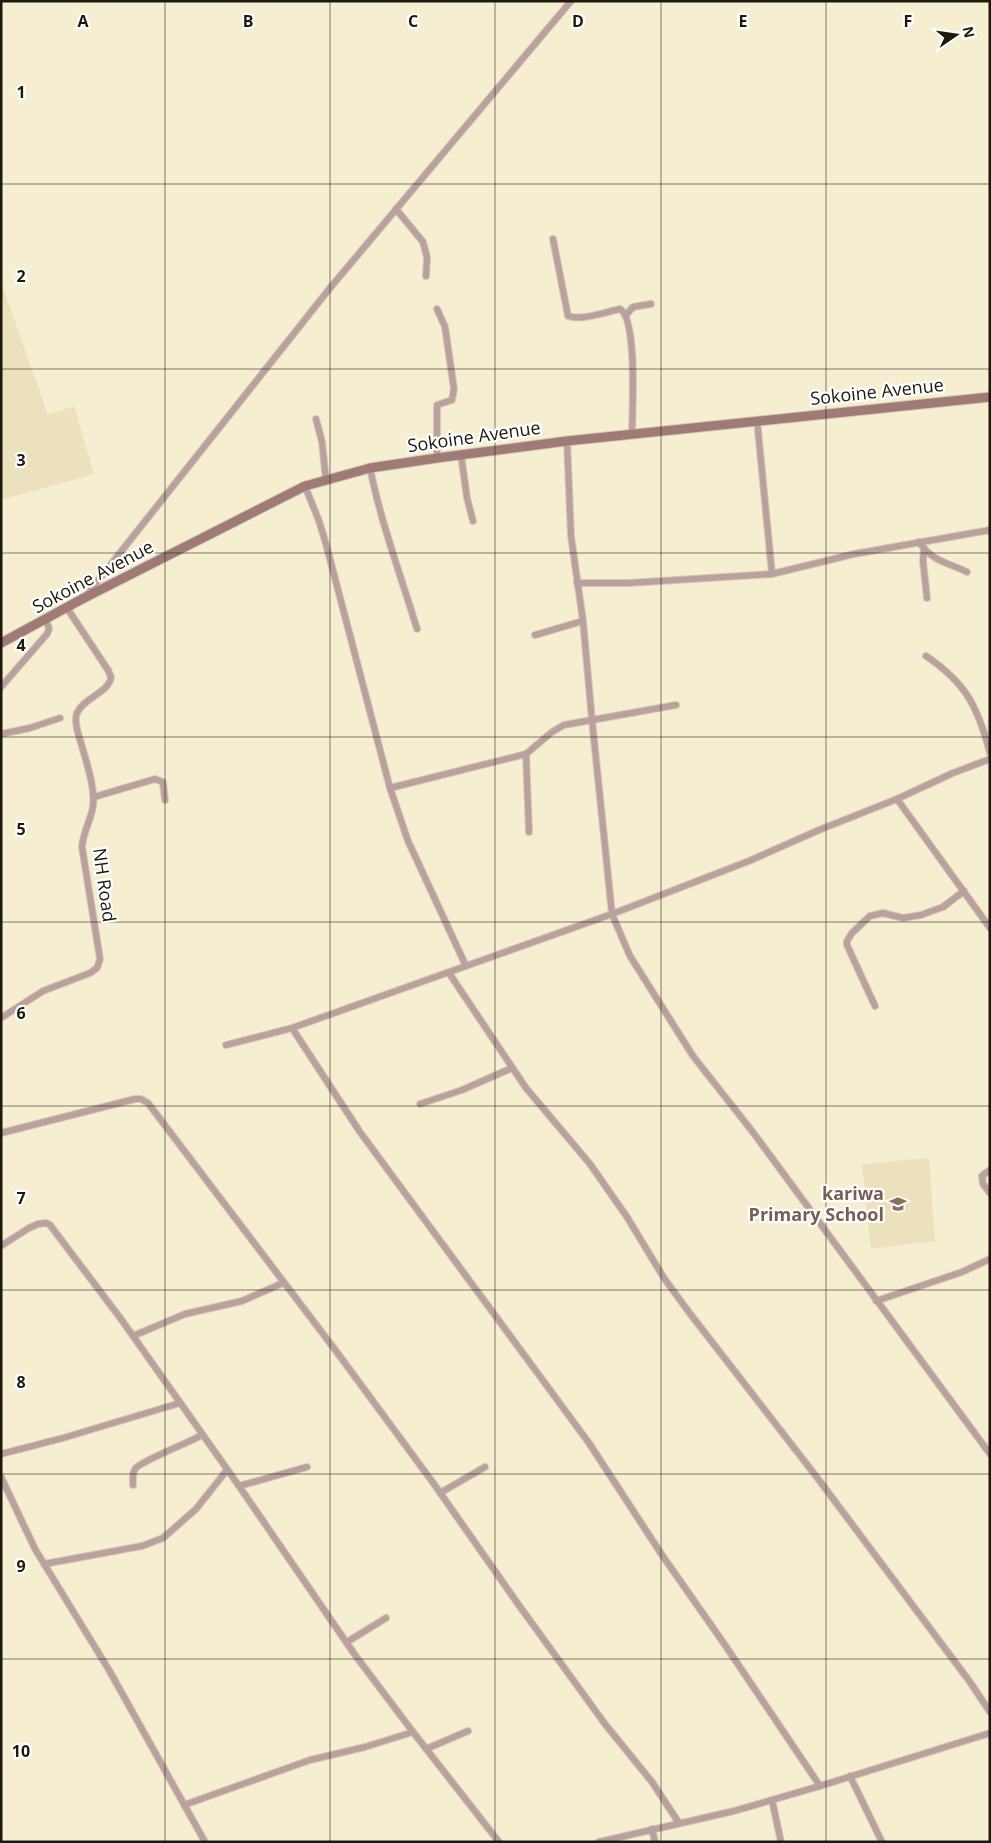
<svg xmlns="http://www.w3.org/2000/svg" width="991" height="1843" viewBox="0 0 991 1843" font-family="'Open Sans',sans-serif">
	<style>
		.built { fill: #ebe1bd }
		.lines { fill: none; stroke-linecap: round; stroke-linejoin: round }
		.street-casing { stroke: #d3ccb2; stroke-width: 8 }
		.secondary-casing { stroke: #d3ccb2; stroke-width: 11 }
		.street { stroke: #baa09e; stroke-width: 6 }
		.secondary { stroke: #a07a77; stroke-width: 9 }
		.grid { fill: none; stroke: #1c190f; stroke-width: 1; stroke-opacity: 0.55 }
		.labels { text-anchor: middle; stroke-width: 4.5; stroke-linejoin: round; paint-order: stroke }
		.street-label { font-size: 18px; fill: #1c190f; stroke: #fff }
		.education-label { font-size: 18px; font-weight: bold; fill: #785e54; stroke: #fff; text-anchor: end }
		.grid-label { font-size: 16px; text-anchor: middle; font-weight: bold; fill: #1c190f; stroke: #fff; stroke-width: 4.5; stroke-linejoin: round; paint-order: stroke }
	</style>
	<rect width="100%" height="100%" fill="#f6eed1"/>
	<g class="built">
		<path d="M1,282L48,415L74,406L94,474L1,500Z"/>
		<path d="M929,1158L935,1241L871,1249L862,1164Z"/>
	</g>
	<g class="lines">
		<g class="street-casing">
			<g id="street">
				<path d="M396,209L423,242L427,257L426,276"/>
				<path d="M553,239L568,316C582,321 605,312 620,309C638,320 632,413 632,435"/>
				<path d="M626,315L633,307L651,304"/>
				<path d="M316,419L322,442L326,480"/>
				<path d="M757,420L772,574"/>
				<path d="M461,455L467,498L473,521"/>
				<path d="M437,458V405L452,400L454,389L445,327L437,309"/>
				<path d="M370,468C381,523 401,576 417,629"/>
				<path d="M305,486L319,521L326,544L390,788L408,841L466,966"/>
				<path d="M919,542C933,562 947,562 967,572"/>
				<path d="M924,549L923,561L927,598"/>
				<path d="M577,583H629L772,574L854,554L990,530"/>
				<path d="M85,597L330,288L571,1"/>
				<path d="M535,635L583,621"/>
				<path d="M926,656C966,683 978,707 990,753"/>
				<path d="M1,687L47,634L49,629L46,620"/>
				<path d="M1,734L30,728L60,718"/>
				<path d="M526,754L529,832"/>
				<path d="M990,759L953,773L897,799L819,830L749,861L612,914L630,956L693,1056L752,1131L990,1454"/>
				<path d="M390,788L526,754L552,732L564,725L676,705"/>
				<path d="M94,797L155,779L163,782L165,800"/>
				<path d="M897,799L990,928"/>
				<path d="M449,973L526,1088L590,1164L627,1217L664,1278L688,1311L819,1480L970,1682L990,1712"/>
				<path d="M875,1006L847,945V941L852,933L870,916L883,913L903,918L921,915L943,907L964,891"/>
				<path d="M1,1018L43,991L90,973L97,968L100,959L82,847C83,832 91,820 93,806C96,786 82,749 77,729C76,724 75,718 77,713C83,698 109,693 111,677L108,670L67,608"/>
				<path d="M292,1028L360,1132L589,1443L662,1555L725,1645L820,1786"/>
				<path d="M226,1045L292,1028L612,914L592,720L583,621L571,536L567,441"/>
				<path d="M420,1104L462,1090L512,1068"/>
				<path d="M1,1133L135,1099H141L148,1103L336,1351L434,1484L518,1604L605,1724L652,1782L679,1823"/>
				<path d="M990,1170L982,1176L983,1184L990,1193"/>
				<path d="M1,1246L29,1228L38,1224L46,1223L50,1225L121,1319L239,1486L355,1655L413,1732L499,1842"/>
				<path d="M876,1301L962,1272L990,1259"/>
				<path d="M133,1336L185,1314L242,1301L283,1283"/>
				<path d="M1,1454L63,1438L180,1403"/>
				<path d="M1,1477L35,1549L109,1670L205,1842"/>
				<path d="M133,1485C133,1480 132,1474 135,1469C139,1462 190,1442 202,1435"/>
				<path d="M239,1486L307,1467"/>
				<path d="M440,1493L485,1467"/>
				<path d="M44,1564L142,1546L163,1538L196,1509L227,1470"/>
				<path d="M347,1642L386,1618"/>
				<path d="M426,1749L468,1731"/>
				<path d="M850,1776L882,1842"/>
				<path d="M772,1800L781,1842"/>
				<path d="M184,1805L310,1760L365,1747L413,1732"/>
				<path d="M652,1829L655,1842"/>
				<path d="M599,1842L734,1811L820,1786L990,1733"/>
			</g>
		</g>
		<g class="secondary-casing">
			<path id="secondary" d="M1,643L84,598L305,486L370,468L437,458L567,441L990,397"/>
		</g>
		<use href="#street" class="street"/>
		<use href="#secondary" class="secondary"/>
	</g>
	<path class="grid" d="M165,1V1842M330,1V1842M495,1V1842M661,1V1842M826,1V1842M1,184H990M1,369H990M1,553H990M1,737H990M1,922H990M1,1106H990M1,1290H990M1,1474H990M1,1659H990"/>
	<defs>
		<g id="school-bare" transform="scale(1.35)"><path d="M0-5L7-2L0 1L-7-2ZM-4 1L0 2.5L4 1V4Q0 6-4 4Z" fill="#8d6e63" stroke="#fff" stroke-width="2.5" paint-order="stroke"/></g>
	</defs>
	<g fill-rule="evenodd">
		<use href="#school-bare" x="898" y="1204"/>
	</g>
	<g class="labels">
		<g class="street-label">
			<text transform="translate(877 392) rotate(-6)" y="6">Sokoine Avenue</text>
			<text transform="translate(474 437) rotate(-8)" y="6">Sokoine Avenue</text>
			<text transform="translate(93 577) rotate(-28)" y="6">Sokoine Avenue</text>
			<text transform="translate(104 885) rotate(82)" y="6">NH Road</text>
		</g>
		<g class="education-label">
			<text x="884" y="1200">kariwa<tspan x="884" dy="21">Primary School</tspan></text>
		</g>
	</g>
	<g class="grid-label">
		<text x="83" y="27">A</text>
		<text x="248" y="27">B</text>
		<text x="413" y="27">C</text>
		<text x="578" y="27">D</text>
		<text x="743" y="27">E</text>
		<text x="908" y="27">F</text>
		<text x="21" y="98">1</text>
		<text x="21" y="282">2</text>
		<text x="21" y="466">3</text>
		<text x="21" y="651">4</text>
		<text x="21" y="835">5</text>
		<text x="21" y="1019">6</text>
		<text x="21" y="1204">7</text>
		<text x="21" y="1388">8</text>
		<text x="21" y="1572">9</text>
		<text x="21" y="1757">10</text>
	</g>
	<rect width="991" height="1843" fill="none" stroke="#1c190f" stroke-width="5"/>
	<g transform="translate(956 35) rotate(77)" stroke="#ffffff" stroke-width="4" paint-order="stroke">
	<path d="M0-4L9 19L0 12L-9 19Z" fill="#1c190f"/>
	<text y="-8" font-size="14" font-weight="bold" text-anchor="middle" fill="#1c190f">N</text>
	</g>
</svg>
